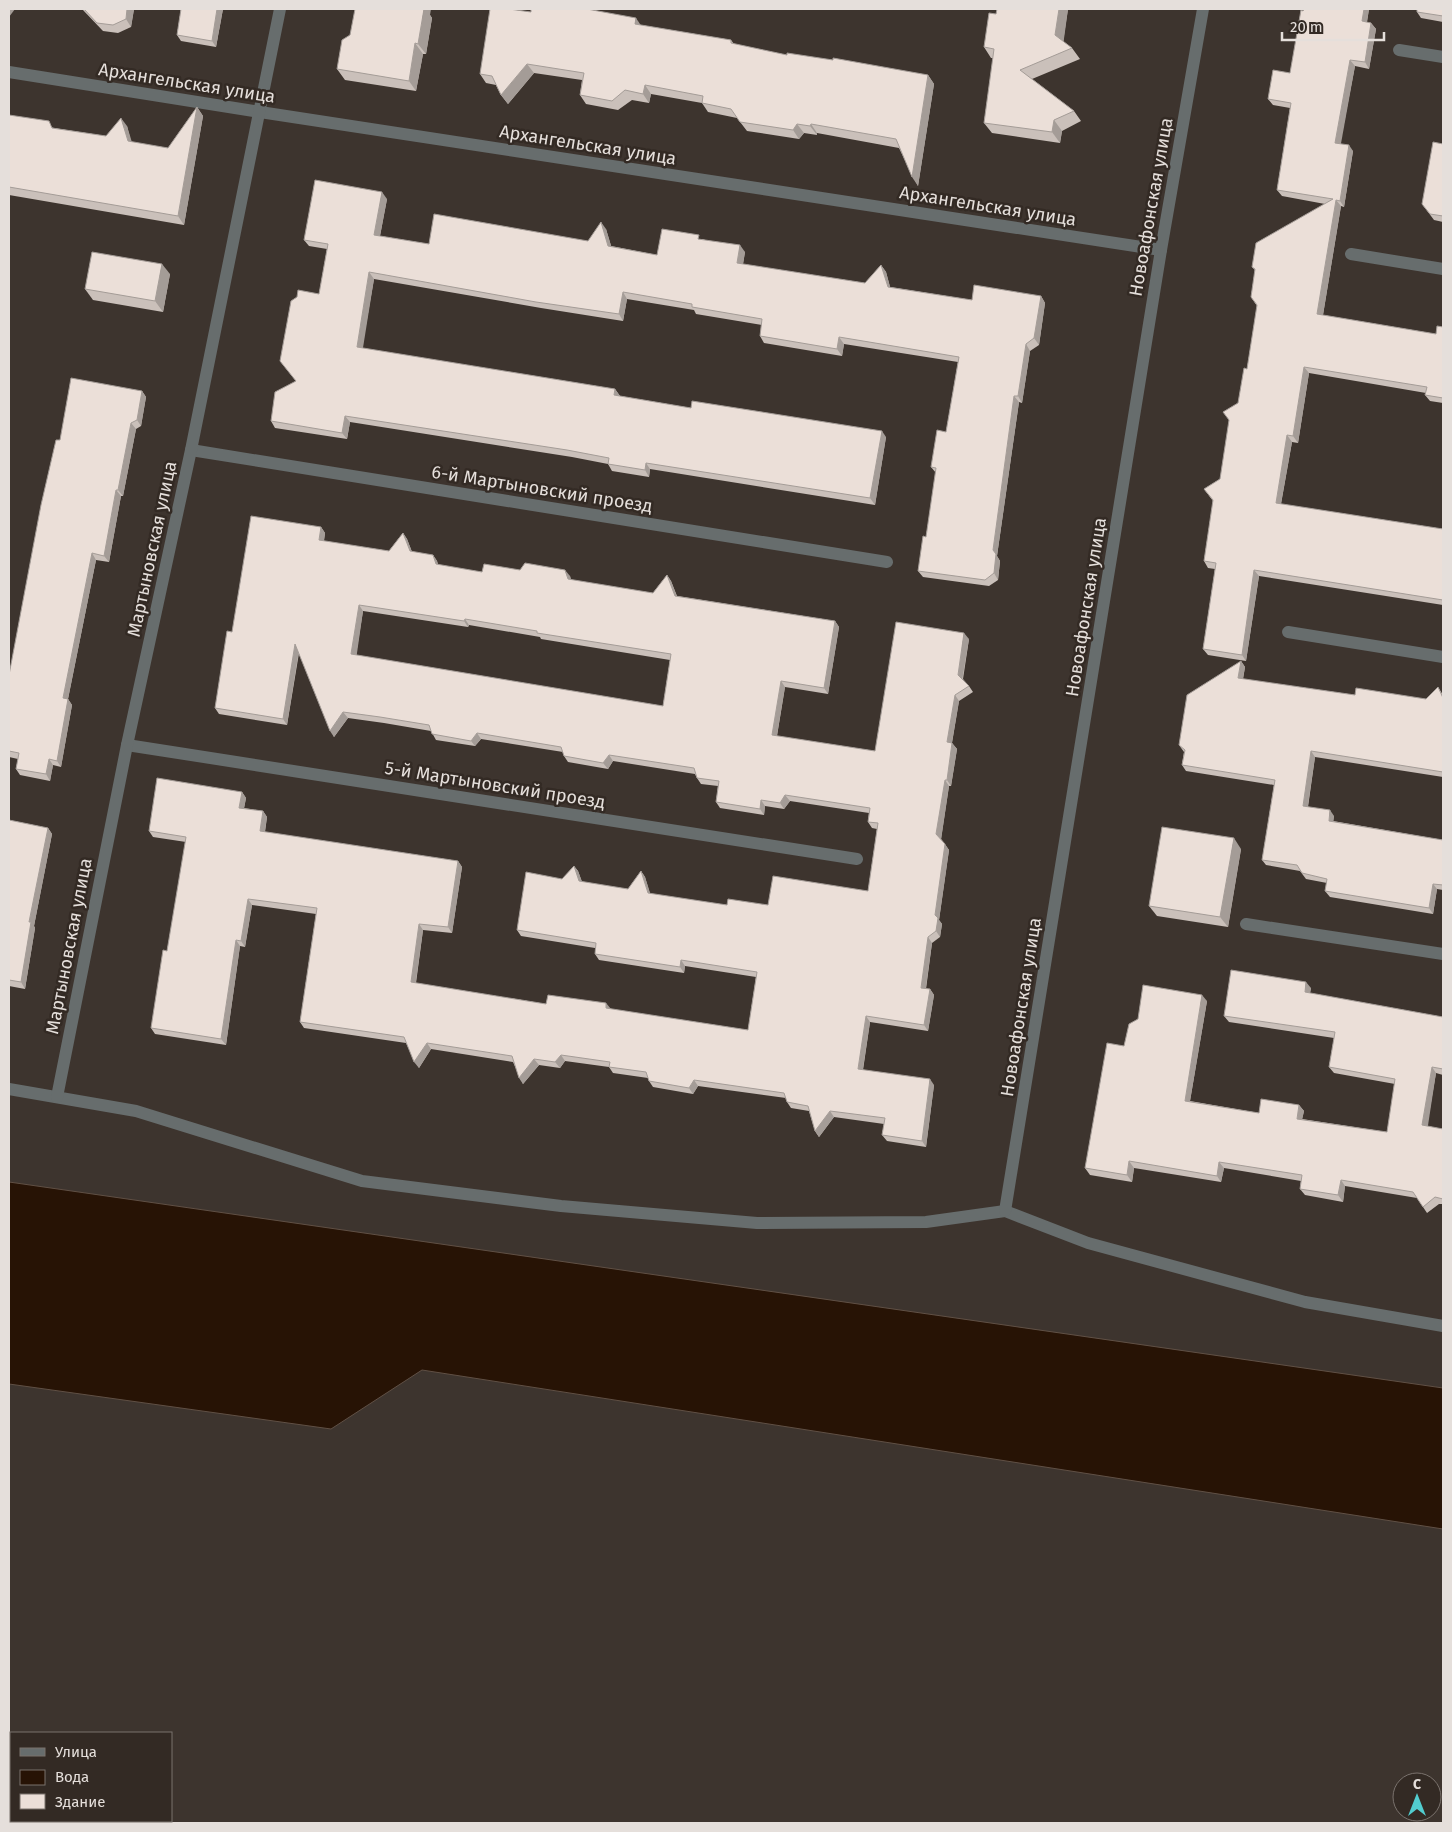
<svg xmlns="http://www.w3.org/2000/svg" width="1452" height="1832" viewBox="0 0 1452 1832" font-family="'Fira Sans',sans-serif">
	<style>
		.water { fill: #271305; stroke: #605045 }
		.lines { fill: none; stroke-linecap: round; stroke-linejoin: round }
		.minor { stroke: #676d6d; stroke-width: 12 }
		.wall { fill: #cac0ba; fill-rule: evenodd }
		.shaded-wall { fill: #a49c97 }
		.building { fill: #ebdfd8; stroke: #a49c97; fill-rule: evenodd }
		.labels { text-anchor: middle; stroke-width: 5; stroke-linejoin: round; paint-order: stroke }
		.street-label { font-size: 18px; fill: #e5dfdb; stroke: #332a24 }
	</style>
	<rect width="100%" height="100%" fill="#3d342e"/>
	<path class="water" d="M9,1182L1443,1388V1529L422,1370L331,1429L9,1384Z"/>
	<g class="lines">
		<g class="minor">
			<path d="M1399,50L1443,57"/>
			<path d="M9,72L260,112L1161,250"/>
			<path d="M1351,254L1443,269"/>
			<path d="M191,450L887,562"/>
			<path d="M1288,632L1443,657"/>
			<path d="M127,745L857,859"/>
			<path d="M1246,924L1443,954"/>
			<path d="M9,1089L136,1111L362,1181L561,1206L757,1223L926,1222L1005,1211L1088,1243L1305,1302L1443,1326"/>
			<path d="M57,1097L127,745L191,450L280,9"/>
			<path d="M1005,1211L1161,250L1203,9"/>
		</g>
	</g>
	<g class="wall">
		<path d="M82,9H134L131,27L118,33L103,31Z"/>
		<path d="M181,9H223L216,47L181,41L177,35Z"/>
		<path d="M1068,9L1063,42L1072,48L1080,59L1032,79L1074,111L1081,121L1062,131L1060,143L992,133L984,123L993,58H991L984,47L996,14Z"/>
		<path d="M1369,9L1367,22L1371,23L1376,29L1369,69L1355,66L1340,144L1353,151L1344,207L1341,206L1323,315L1436,334L1443,327V403L1430,401L1425,395L1426,393L1309,373L1298,443L1292,442L1281,504L1443,529V605L1259,576L1246,661L1208,655L1203,649L1215,569L1208,568L1204,561L1213,501L1204,489L1220,479L1247,369L1257,306L1251,297L1255,270L1252,267L1325,204L1282,196L1277,190L1290,108L1273,105L1268,99L1290,73L1303,11Z"/>
		<path d="M1443,9V22L1421,18L1417,12Z"/>
		<path d="M430,15L432,18L426,54H423L416,91L345,80L337,69Z"/>
		<path d="M641,25L731,40L734,44L787,55L833,60L928,75L934,84L918,186L899,148L817,133V135L804,133L799,139L747,131L737,118L708,112L702,103L651,94L649,103L632,100L618,110L586,104L580,95L582,80L534,73L508,104L501,95L496,85L486,83L480,74Z"/>
		<path d="M197,107L203,116L184,225L9,195V115L54,128L106,136L127,126L131,142L168,148Z"/>
		<path d="M1443,144V222L1434,220L1422,204Z"/>
		<path d="M387,199L380,236L429,244L588,241L606,229L611,246L657,255L702,239L745,252L743,264L865,283L881,265L886,272L890,287L972,300L1041,296L1045,303L1039,345L1030,351L1022,403L1019,402L997,556L1000,561L998,580L989,586L923,577L918,571L926,537L936,473L931,467L946,432L958,362L844,344L842,356L764,343L760,336L762,325L696,314L694,310L627,299L623,321L541,308L374,279L362,348L615,389L620,396L691,408L886,437L875,505L650,469L649,477L612,471L608,464L572,457L350,422L347,439L275,428L271,421L296,381L280,361L319,294L327,249L309,246L304,240Z"/>
		<path d="M170,274L163,312L93,300L85,289Z"/>
		<path d="M142,391L146,397L141,426L136,429L123,496H121L109,562L96,560L68,699L72,705L61,767L53,765L50,781L20,775L16,769L18,759L9,757V675L60,440Z"/>
		<path d="M321,527L325,533L324,541L389,551L403,533L407,539L412,552L433,555L437,561L438,565L482,572L520,570L570,576L571,580L653,593L667,575L671,581L677,596L835,621L839,627L828,694L785,687L777,736L875,751L969,639L963,679L969,686L973,692L959,701L952,743L957,749L951,786H949L941,839L949,850L939,920L942,924L940,937L932,943L926,989H930L934,995L928,1031L870,1022L863,1070L934,1085L926,1147L887,1141L882,1135L884,1124L834,1117L819,1137L815,1131L809,1111L791,1108L787,1102L786,1098L698,1086L693,1094L653,1087L649,1081L648,1078L613,1073L609,1067L565,1061L560,1068L539,1065L523,1084L513,1062L431,1049L419,1068L406,1043L304,1028L300,1022L316,914L252,905L245,947L240,946L226,1045L155,1034L151,1028L167,951L186,842L153,837L149,831L242,792L246,798L244,808L263,811L267,817L265,832L458,861L462,867L452,933L423,930L416,983L546,1004L611,1009L748,1030L756,977L685,966L684,973L599,960L595,954V948L521,936L517,930L574,866L578,871L582,882L628,889L641,871L645,877L650,894L727,905H768L868,891L877,829L872,828L868,822L869,813L790,801L784,809L765,806L764,815L720,808L716,802L718,786L701,784L697,778L695,774L613,761L608,769L568,762L564,756L563,752L481,739L475,746L436,740L431,731L384,723L348,718L334,737L299,653L287,725L219,714L215,708L232,632ZM363,611L468,627L469,625L540,637L541,639L670,660L663,706L356,655Z"/>
		<path d="M1241,661L1245,667L1243,679L1355,695L1426,699L1438,687L1443,695V777L1315,757L1308,807L1334,816L1333,821L1443,840V890L1437,889L1433,914L1330,897L1325,891L1327,883L1306,879L1300,871L1266,865L1262,860L1274,785L1186,771L1182,765L1184,752L1179,745Z"/>
		<path d="M9,820L48,828L52,834L34,926L35,928L25,989L9,986Z"/>
		<path d="M1241,849L1228,927L1157,916L1149,906Z"/>
		<path d="M1311,988L1310,993L1443,1017V1075L1436,1073L1427,1126L1443,1129V1204H1439L1427,1213L1417,1198L1345,1186L1343,1202L1305,1195L1300,1189L1301,1181L1224,1168L1221,1182L1134,1168L1132,1182L1090,1175L1085,1168L1124,1046L1207,1001L1190,1101L1259,1113L1299,1105L1304,1111L1302,1119L1387,1132L1395,1084L1334,1073L1329,1067L1334,1038L1229,1022L1224,1016Z"/>
	</g>
	<g class="shaded-wall">
		<path d="M9,9H15L9,17Z"/>
		<path d="M127,9H134L131,27L126,19Z"/>
		<path d="M217,9H223L216,47L212,41Z"/>
		<path d="M424,9H431L430,15L432,18L426,54L418,44Z"/>
		<path d="M1059,9H1068L1063,46L1055,35Z"/>
		<path d="M1364,9H1369L1366,27L1362,21Z"/>
		<path d="M636,18L642,27L635,24Z"/>
		<path d="M1371,23L1376,29L1369,69L1365,62Z"/>
		<path d="M415,43L423,54L416,91L409,81Z"/>
		<path d="M1350,60L1355,66L1340,149L1335,143Z"/>
		<path d="M527,64L534,73L508,104L501,95Z"/>
		<path d="M928,75L934,84L918,186L912,177Z"/>
		<path d="M645,85L651,94L649,103L643,94Z"/>
		<path d="M197,107L203,116L184,225L178,216Z"/>
		<path d="M121,118L127,126L134,149L128,141Z"/>
		<path d="M1054,120L1062,131L1060,143L1052,132Z"/>
		<path d="M797,124L804,133L799,139L793,130Z"/>
		<path d="M811,124L817,133V135L810,126Z"/>
		<path d="M1349,145L1353,151L1344,207L1340,201Z"/>
		<path d="M382,192L387,199L379,241L374,235Z"/>
		<path d="M1336,200L1341,206L1322,321L1317,314Z"/>
		<path d="M601,222L606,229L613,252L608,246Z"/>
		<path d="M740,245L745,252L742,270L737,263Z"/>
		<path d="M162,264L170,274L163,312L155,301Z"/>
		<path d="M881,265L886,272L892,294L888,287Z"/>
		<path d="M369,272L374,279L362,354L357,347Z"/>
		<path d="M623,292L627,299L623,321L619,314Z"/>
		<path d="M1041,296L1045,303L1039,345L1034,338Z"/>
		<path d="M839,337L844,344L842,356L837,349Z"/>
		<path d="M1026,344L1030,351L1022,403L1018,396Z"/>
		<path d="M1304,367L1309,373L1298,443L1293,436Z"/>
		<path d="M615,389L620,396L619,402L614,395Z"/>
		<path d="M142,391L146,397L141,426L137,420Z"/>
		<path d="M1014,396L1019,402L997,556L1000,561L998,580L994,573L993,550Z"/>
		<path d="M345,416L350,422L347,439L342,433Z"/>
		<path d="M131,423L136,429L123,496L118,490Z"/>
		<path d="M882,431L886,437L875,505L870,498Z"/>
		<path d="M1287,435L1292,442L1280,509L1276,503Z"/>
		<path d="M646,463L650,469L649,477L645,470Z"/>
		<path d="M116,490L121,496L109,562L104,556Z"/>
		<path d="M321,527L325,533L323,546L319,540Z"/>
		<path d="M403,533L407,539L414,557L410,551Z"/>
		<path d="M92,553L96,560L68,699L72,705L61,767L57,761L63,698Z"/>
		<path d="M433,555L437,561L440,570L436,564Z"/>
		<path d="M565,570L570,576L572,585L568,579Z"/>
		<path d="M1254,570L1259,576L1246,661L1242,655Z"/>
		<path d="M667,575L671,581L679,602L675,596Z"/>
		<path d="M359,605L363,611L356,660L351,654Z"/>
		<path d="M465,619L469,625L468,627L464,621Z"/>
		<path d="M835,621L839,627L828,694L824,688Z"/>
		<path d="M964,633L969,639L962,681L958,675Z"/>
		<path d="M295,644L299,650L287,725L283,719Z"/>
		<path d="M1241,661L1245,667L1242,684L1238,678Z"/>
		<path d="M781,681L785,687L776,741L772,735Z"/>
		<path d="M955,695L959,701L951,748L947,742Z"/>
		<path d="M343,712L348,718L334,737L330,731Z"/>
		<path d="M477,733L481,739L475,746L471,741Z"/>
		<path d="M952,743L957,749L951,786L947,780Z"/>
		<path d="M1311,751L1315,757L1307,812L1303,806Z"/>
		<path d="M609,755L613,761L608,769L603,763Z"/>
		<path d="M49,759L53,765L50,781L46,774Z"/>
		<path d="M945,780L949,786L941,840L936,834Z"/>
		<path d="M242,792L246,798L243,814L239,808Z"/>
		<path d="M785,795L790,801L784,809L780,803Z"/>
		<path d="M761,800L765,806L764,815L760,809Z"/>
		<path d="M1330,810L1334,816L1333,826L1329,821Z"/>
		<path d="M263,811L267,817L264,837L260,831Z"/>
		<path d="M48,828L52,834L34,926L35,928L25,989L21,982L29,922Z"/>
		<path d="M1234,838L1241,849L1228,927L1220,917Z"/>
		<path d="M945,844L949,850L939,920L942,924L940,937L936,931L935,915Z"/>
		<path d="M458,861L462,867L452,933L448,927Z"/>
		<path d="M574,866L578,871L584,887L579,881Z"/>
		<path d="M641,871L645,877L652,899L648,893Z"/>
		<path d="M1433,884L1437,889L1433,914L1429,908Z"/>
		<path d="M248,899L252,905L245,947L241,941Z"/>
		<path d="M419,924L423,930L415,988L411,982Z"/>
		<path d="M928,937L932,943L925,994L921,988Z"/>
		<path d="M236,940L240,946L226,1045L221,1039Z"/>
		<path d="M681,960L685,966L684,973L680,967Z"/>
		<path d="M1306,982L1311,988L1309,999L1305,992Z"/>
		<path d="M930,989L934,995L928,1031L924,1025Z"/>
		<path d="M1202,995L1207,1001L1189,1107L1185,1101Z"/>
		<path d="M606,1003L611,1009L606,1008Z"/>
		<path d="M866,1016L870,1022L862,1075L858,1069Z"/>
		<path d="M427,1043L431,1049L419,1068L414,1062Z"/>
		<path d="M561,1055L565,1061L560,1068L555,1062Z"/>
		<path d="M534,1059L539,1065L523,1084L519,1078Z"/>
		<path d="M1432,1067L1436,1073L1427,1132L1422,1125Z"/>
		<path d="M930,1079L934,1085L926,1147L922,1141Z"/>
		<path d="M694,1080L698,1086L693,1094L689,1088Z"/>
		<path d="M1299,1105L1304,1111L1301,1125L1297,1119Z"/>
		<path d="M830,1111L834,1117L819,1137L815,1131Z"/>
		<path d="M1129,1161L1134,1168L1132,1182L1127,1175Z"/>
		<path d="M1219,1162L1224,1168L1221,1182L1217,1176Z"/>
		<path d="M1341,1180L1345,1186L1343,1202L1338,1195Z"/>
	</g>
	<g class="building">
		<path d="M84,9H127L126,19L113,25L97,23Z"/>
		<path d="M181,9H217L212,41L177,35Z"/>
		<path d="M355,9H424L418,44L415,43L409,81L337,69L342,40L350,35Z"/>
		<path d="M490,9H509L531,12V9H587L636,18L635,24L731,40V43L787,55V53L833,60V58L928,75L912,177L896,139L811,124L810,126L797,124L793,130L740,122L731,109L702,103L703,96L645,85L643,94L625,90L612,101L580,95L584,73L527,64L501,95L492,76L480,74Z"/>
		<path d="M997,9H1059L1055,35L1072,48L1020,70L1074,111L1054,120L1052,132L984,123L994,49L984,47L989,13L996,14Z"/>
		<path d="M1304,9H1364L1362,21L1371,23L1365,62L1350,60L1335,143L1349,145L1340,201L1336,200L1317,314L1436,334L1437,326L1443,327V398L1425,395L1427,387L1304,367L1293,436L1287,435L1276,503L1443,529V600L1254,570L1242,655L1203,649L1216,563L1204,561L1213,500L1204,489L1220,479L1229,420L1223,412L1238,403L1244,368L1247,369L1257,305L1251,297L1255,269L1252,267L1256,243L1333,199L1277,190L1291,103L1268,99L1273,70L1290,73L1301,10L1303,11Z"/>
		<path d="M1417,9H1443V16L1417,12Z"/>
		<path d="M197,107L178,216L9,187V115L49,121L52,128L106,136L121,118L128,141L168,148Z"/>
		<path d="M1433,142L1443,144V216L1430,214L1422,204Z"/>
		<path d="M315,180L382,192L374,235L429,244L434,214L588,241L601,222L608,246L657,255L662,229L699,235L698,239L740,245L737,263L865,283L881,265L888,287L972,300L974,285L1041,296L1034,338L1026,344L1018,396H1014L993,550L996,554L994,573L985,580L918,571L923,536L926,537L936,468L931,467L937,430L946,432L959,357L839,337L837,349L760,336L762,319L692,307V304L623,292L619,314L536,302L369,272L357,347L615,389L614,395L691,408L692,401L882,431L870,498L646,463L645,470L608,464L609,458L567,450L345,416L342,433L271,421L275,392L296,381L280,361L291,301L297,297L298,290L319,294L328,244L304,240Z"/>
		<path d="M92,252L162,264L155,301L85,289Z"/>
		<path d="M71,378L142,391L137,420L131,423L118,490H116L104,556L92,553L63,698L68,699L57,761L49,759L46,774L16,769L19,753L9,751V675L41,505L56,440H60Z"/>
		<path d="M251,516L321,527L319,540L389,551L403,533L410,551L433,555L436,564L482,572L484,564L520,570L525,563L565,570L568,579L653,593L667,575L675,596L835,621L824,688L781,681L772,735L875,751L896,622L964,633L958,675L969,686L955,695L947,742L952,743L947,780H945L936,834L945,844L935,915L938,918L936,931L928,937L921,988L930,989L924,1025L866,1016L858,1069L930,1079L922,1141L882,1135L885,1118L830,1111L815,1131L808,1106L787,1102L784,1093L694,1080L689,1088L649,1081L646,1072L609,1067L610,1062L561,1055L555,1062L534,1059L519,1078L512,1056L427,1043L414,1062L404,1037L300,1022L317,908L248,899L241,941L236,940L221,1039L151,1028L163,950L167,951L186,837L149,831L157,778L242,792L239,808L263,811L260,831L458,861L448,927L419,924L411,982L472,992L546,1004L548,995L606,1003V1008L748,1030L757,972L681,960L680,967L595,954L596,943L517,930L526,872L562,879L574,866L579,881L628,889L641,871L648,893L727,905L728,899L768,905L773,876L868,891L878,823L868,822L870,808L785,795L780,803L761,800L760,809L716,802L719,781L697,778L694,768L609,755L603,763L564,756L561,747L477,733L471,741L432,734L429,725L380,717L343,712L330,731L295,644L283,719L215,708L227,631L232,632ZM359,605L464,621L465,619L537,631V633L671,654L663,706L351,654Z"/>
		<path d="M1241,661L1238,678L1355,695L1356,688L1426,699L1438,687L1443,698V772L1311,751L1303,806L1330,810L1329,821L1443,840V885L1433,884L1429,908L1325,891L1327,879L1302,873L1297,865L1262,860L1275,780L1182,765L1185,750L1179,745L1187,695Z"/>
		<path d="M9,820L48,828L29,922H31L21,982L9,980Z"/>
		<path d="M1162,827L1234,838L1220,917L1149,906Z"/>
		<path d="M1231,970L1306,982L1305,992L1443,1017V1069L1432,1067L1422,1125L1443,1129V1199L1435,1197L1423,1207L1413,1192L1341,1180L1338,1195L1300,1189L1302,1175L1219,1162L1217,1176L1129,1161L1127,1175L1085,1168L1107,1043L1124,1046L1129,1024L1138,1019L1143,985L1202,995L1185,1101L1259,1113L1261,1099L1299,1105L1297,1119L1387,1132L1395,1079L1329,1067L1335,1032L1224,1016Z"/>
	</g>
	<g class="labels">
		<g class="street-label">
			<text transform="translate(187 83) rotate(9)" y="6">Архангельская улица</text>
			<text transform="translate(588 145) rotate(9)" y="6">Архангельская улица</text>
			<text transform="translate(988 206) rotate(9)" y="6">Архангельская улица</text>
			<text transform="translate(1151 207) rotate(-80)" y="6">Новоафонская улица</text>
			<text transform="translate(542 489) rotate(9)" y="6">6-й Мартыновский проезд</text>
			<text transform="translate(152 549) rotate(-78)" y="6">Мартыновская улица</text>
			<text transform="translate(1086 607) rotate(-81)" y="6">Новоафонская улица</text>
			<text transform="translate(495 785) rotate(9)" y="6">5-й Мартыновский проезд</text>
			<text transform="translate(69 946) rotate(-79)" y="6">Мартыновская улица</text>
			<text transform="translate(1021 1007) rotate(-81)" y="6">Новоафонская улица</text>
		</g>
	</g>
	<rect width="1452" height="1832" fill="none" stroke="#e5dfdb" stroke-width="20"/>
	<rect x="10" y="1732" width="162" height="90" fill="#332a24" stroke="#7a726d"/>
	<rect x="20" y="1748" width="25" height="8" fill="#676d6d" stroke="#7a726d"/>
	<text x="55" y="1757" font-size="15" fill="#e5dfdb">Улица</text>
	<rect x="20" y="1770" width="25" height="15" fill="#271305" stroke="#7a726d"/>
	<text x="55" y="1782" font-size="15" fill="#e5dfdb">Вода</text>
	<rect x="20" y="1794" width="25" height="15" fill="#ebdfd8" stroke="#7a726d"/>
	<text x="55" y="1807" font-size="15" fill="#e5dfdb">Здание</text>
	<g transform="translate(1417 1797)"><circle r="24" fill="#332a24" stroke="#7a726d"/>
	<path d="M0-4L9 19L0 12L-9 19Z" fill="#52cdcf"/>
	<text y="-8" font-size="14" font-weight="bold" text-anchor="middle" fill="#e5dfdb">С</text>
	</g>
	<path d="M1282 32v8h102v-8" fill="none" stroke="#e5dfdb" stroke-width="2.5"/>
	<text x="1290" y="32" font-size="15" fill="#e5dfdb" stroke="#332a24" stroke-width="4" paint-order="stroke">20 m</text>
</svg>
